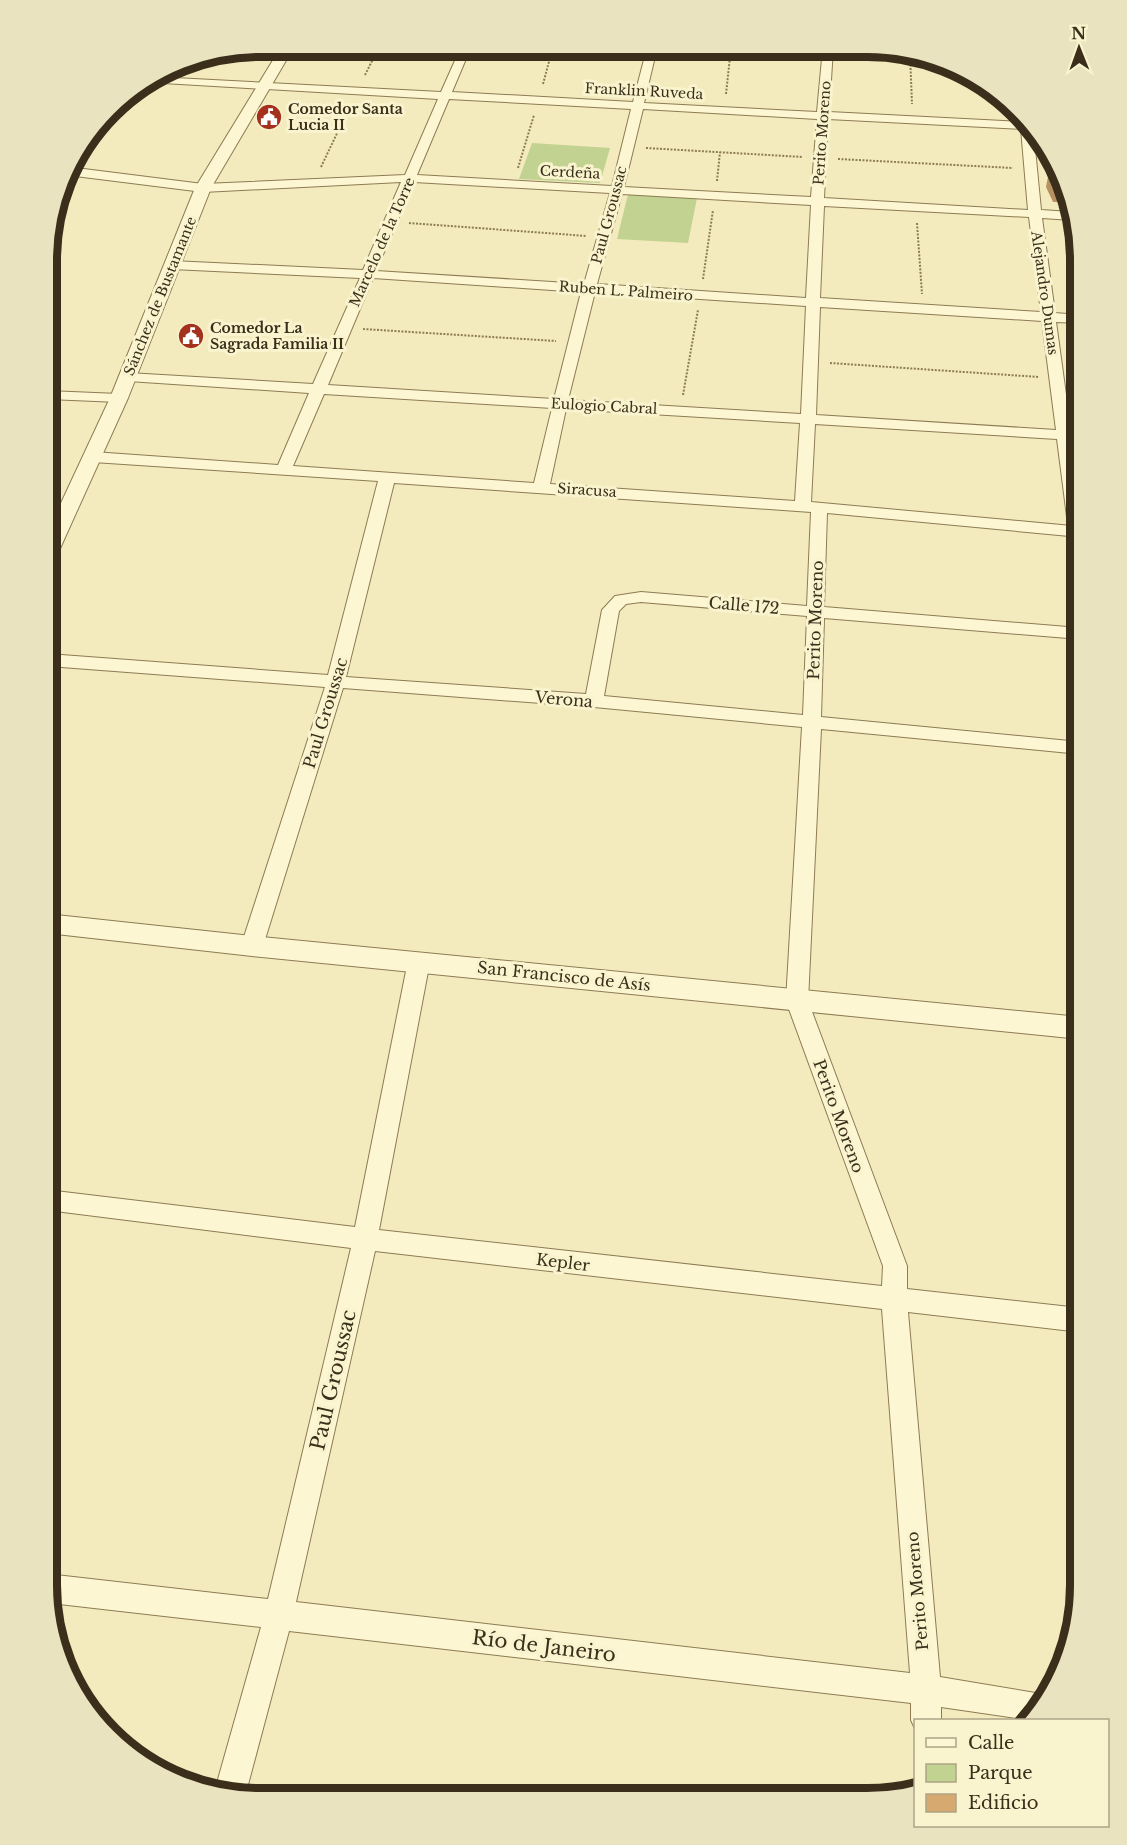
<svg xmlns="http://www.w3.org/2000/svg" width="1127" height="1845" viewBox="0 0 1127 1845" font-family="'Libre Baskerville',serif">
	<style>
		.green { fill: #c1d291 }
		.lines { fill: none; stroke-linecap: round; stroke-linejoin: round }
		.minor-casing { stroke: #8d7b54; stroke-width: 2 }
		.tertiary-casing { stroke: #8d7b54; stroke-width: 2 }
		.path { stroke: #8d7b54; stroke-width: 2; stroke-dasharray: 2 1.5; stroke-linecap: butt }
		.minor { fill: #fdf6d2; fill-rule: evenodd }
		.tertiary { fill: #fdf6d2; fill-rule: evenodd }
		.wall { fill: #b7915f }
		.building { fill: #d5a96f; stroke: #95764e; stroke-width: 1.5 }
		.labels { text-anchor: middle; stroke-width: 6; stroke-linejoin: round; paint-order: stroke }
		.far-street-label { font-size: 14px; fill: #3b2f1b; stroke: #f9f3ce }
		.far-poi-label { font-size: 14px; font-weight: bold; fill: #3b2f1b; stroke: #f9f3ce; text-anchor: start }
		.street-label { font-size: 16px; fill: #3b2f1b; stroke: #f9f3ce }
		.near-street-label { font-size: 20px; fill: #3b2f1b; stroke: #f9f3ce }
		.rim { fill: none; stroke: #3b2f1b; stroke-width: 8 }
	</style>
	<rect width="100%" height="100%" fill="#f3ebbe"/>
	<g class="green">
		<path d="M532,143L610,148L600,183L519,179Z"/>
		<path d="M628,194L697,198L688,243L617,239Z"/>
	</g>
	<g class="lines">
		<g class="minor-casing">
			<g id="minor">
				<path d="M461,47H471L452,92L633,102L647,48H657L644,103L817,112L823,48H833L829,112L1022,122L1034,138L1041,210L1071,212L1072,220L1042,218L1055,313L1080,315V323L1056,322L1071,431H1080V441L1073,440L1080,497V537L827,513L824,607L1080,628V639L824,618L821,717L1080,742V754L821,729L808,1001L907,1266V1289L1080,1308V1332L908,1312L940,1677L1048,1695L1037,1715L1030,1720L941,1707V1720H916V1731L911,1720V1703L289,1631L245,1796L232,1797L215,1790L261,1627L50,1603L47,1574L268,1599L351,1248L47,1210V1190L355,1227L408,961L411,955L419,953L427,955L430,961L379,1230L882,1286L883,1266L786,1001L802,727L594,707L343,688L263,946L260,952L252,954L244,952L241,946L325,687L48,666V654L328,675L378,481L93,462L85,457L93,452L278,465L309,393L128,381L121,377L128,373L313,384L360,278L172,269L165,265L172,261L363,270L401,182L203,192L67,175L68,167L203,184L405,175L438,99L146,82L155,77L441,92ZM449,99L631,109L612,186L417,175ZM643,109L817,119L811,197L624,187ZM828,119L1021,129L1028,210L824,198ZM414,182L610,193L584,284L376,271ZM622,194L811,205L806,298L597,284ZM824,206L1029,217L1041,312L820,298ZM373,278L581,292L554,399L328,385ZM595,292L806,306L801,414L568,400ZM820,307L1042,321L1056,430L816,415ZM324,394L552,408L534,483L293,466ZM566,409L800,423L795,501L550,484ZM815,424L1057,439L1067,517L1072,526L811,502ZM394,483L811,512L807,606L641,592L615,596L602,610L586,694L346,677ZM641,602L807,616L803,715L604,696L619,611L626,604ZM375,1251L882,1309L910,1673L296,1602Z"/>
				<path d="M48,391L119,394L126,398L119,402L48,399Z"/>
				<path d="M48,506L66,507L74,512L66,517L48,516Z"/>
			</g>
		</g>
		<g class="tertiary-casing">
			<g id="tertiary">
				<path d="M281,47H294L211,188L128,398L58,553L55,557L48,559V531L110,398L195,188Z"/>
				<path d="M47,914L252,936L1080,1017V1039L252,956L47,933Z"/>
			</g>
		</g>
		<g class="path">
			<path d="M910,54L912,104"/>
			<path d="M365,75L379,47"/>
			<path d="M543,84L553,47"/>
			<path d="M726,94L731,48"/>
			<path d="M646,148L803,157"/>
			<path d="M838,159L1013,168"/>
			<path d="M321,167L350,106"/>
			<path d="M518,168L534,115"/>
			<path d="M717,181L720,152"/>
			<path d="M409,223L587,236"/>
			<path d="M917,223L922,294"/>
			<path d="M703,279L713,210"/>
			<path d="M363,329L556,341"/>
			<path d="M830,363L1039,377"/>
			<path d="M683,395L698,310"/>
		</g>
		<use href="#minor" class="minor"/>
		<use href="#tertiary" class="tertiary"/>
	</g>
	<path class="wall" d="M1051,161L1064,178L1069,202H1053L1046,187Z"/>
	<path class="building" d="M1051,161L1064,178L1066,186H1056L1050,171Z"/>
	<defs>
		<g id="civic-disc" transform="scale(1.35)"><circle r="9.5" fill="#a3311e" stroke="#f9f3ce"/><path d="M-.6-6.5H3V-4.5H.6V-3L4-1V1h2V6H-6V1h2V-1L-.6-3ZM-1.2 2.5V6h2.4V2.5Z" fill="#fff"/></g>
	</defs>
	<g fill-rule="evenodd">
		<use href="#civic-disc" x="269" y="117"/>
		<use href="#civic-disc" x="191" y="336"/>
	</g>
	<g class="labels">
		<g class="far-street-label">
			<text transform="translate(644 91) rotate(3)" y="5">Franklin Ruveda</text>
			<text transform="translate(822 133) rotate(-86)" y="5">Perito Moreno</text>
			<text transform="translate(570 172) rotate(3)" y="5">Cerdeña</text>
			<text transform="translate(609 215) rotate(-75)" y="5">Paul Groussac</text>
			<text transform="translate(382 242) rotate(-66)" y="5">Marcelo de la Torre</text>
			<text transform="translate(626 291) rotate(4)" y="5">Ruben L. Palmeiro</text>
			<text transform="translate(1045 293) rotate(82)" y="5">Alejandro Dumas</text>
			<text transform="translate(160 296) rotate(-68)" y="5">Sánchez de Bustamante</text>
			<text transform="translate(604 406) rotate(3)" y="5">Eulogio Cabral</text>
			<text transform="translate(587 490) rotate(4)" y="5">Siracusa</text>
		</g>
		<g class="far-poi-label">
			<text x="288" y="114">Comedor Santa<tspan x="288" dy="16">Lucia II</tspan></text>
			<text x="210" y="333">Comedor La<tspan x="210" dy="16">Sagrada Familia II</tspan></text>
		</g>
		<g class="street-label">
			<text transform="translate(744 605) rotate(5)" y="6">Calle 172</text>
			<text transform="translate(815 620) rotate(-88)" y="6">Perito Moreno</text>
			<text transform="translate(564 699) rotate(5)" y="6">Verona</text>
			<text transform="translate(325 713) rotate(-73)" y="6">Paul Groussac</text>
			<text transform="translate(564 976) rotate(6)" y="6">San Francisco de Asís</text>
			<text transform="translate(839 1116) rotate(70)" y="6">Perito Moreno</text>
			<text transform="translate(563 1262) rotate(7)" y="6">Kepler</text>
			<text transform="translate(917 1591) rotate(-95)" y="6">Perito Moreno</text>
		</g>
		<g class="near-street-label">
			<text transform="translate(333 1380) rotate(-77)" y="7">Paul Groussac</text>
			<text transform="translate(544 1646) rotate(7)" y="7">Río de Janeiro</text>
		</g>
	</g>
	<path d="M0 0H1127V1845H0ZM260 57H867A203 203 0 0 1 1070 260V1585A203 203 0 0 1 867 1788H260A203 203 0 0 1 57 1585V260A203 203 0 0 1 260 57Z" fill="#eae3c0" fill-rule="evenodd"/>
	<path class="rim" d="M260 57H867A203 203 0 0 1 1070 260V1585A203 203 0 0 1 867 1788H260A203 203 0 0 1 57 1585V260A203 203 0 0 1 260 57Z"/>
	<rect x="914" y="1719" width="195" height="108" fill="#f9f3ce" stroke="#ada586" stroke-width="1.5"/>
	<rect x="926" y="1738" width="30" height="9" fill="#fdf6d2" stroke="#ada586" stroke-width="1.5"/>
	<text x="968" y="1749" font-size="18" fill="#3b2f1b">Calle</text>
	<rect x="926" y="1764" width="30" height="18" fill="#c1d291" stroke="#ada586" stroke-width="1.5"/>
	<text x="968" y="1779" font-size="18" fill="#3b2f1b">Parque</text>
	<rect x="926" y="1794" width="30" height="18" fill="#d5a96f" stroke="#ada586" stroke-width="1.5"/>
	<text x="968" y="1809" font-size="18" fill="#3b2f1b">Edificio</text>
	<g transform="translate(1079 48) rotate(359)" stroke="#f9f3ce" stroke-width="4.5" paint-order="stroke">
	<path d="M0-4.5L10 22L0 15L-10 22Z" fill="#3b2f1b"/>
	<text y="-9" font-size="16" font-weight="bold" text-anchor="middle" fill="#3b2f1b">N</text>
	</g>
</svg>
